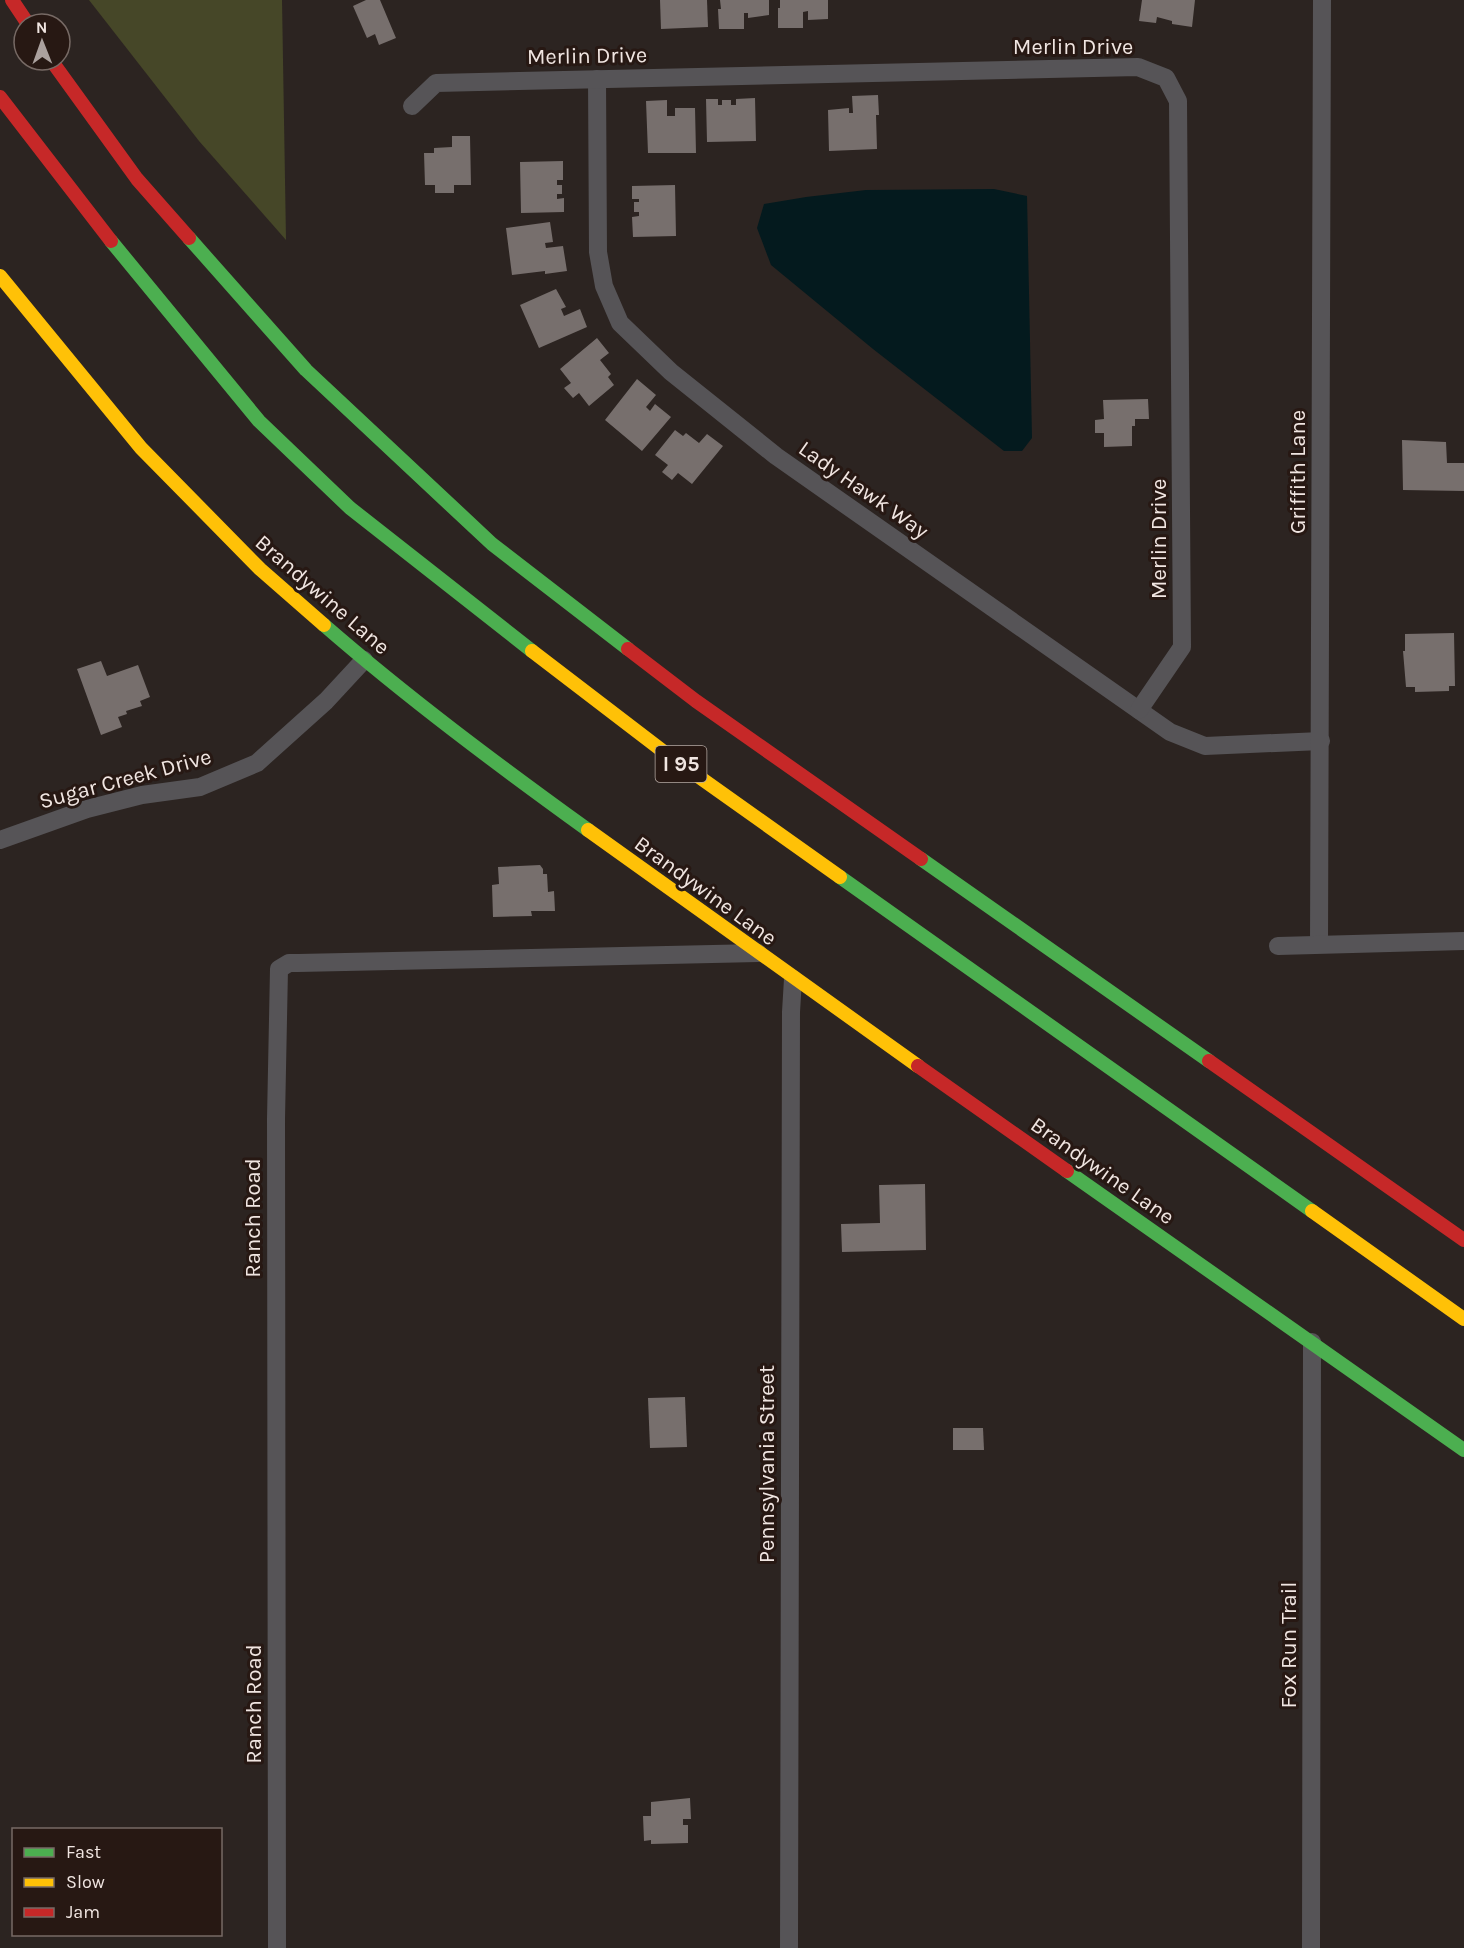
<svg xmlns="http://www.w3.org/2000/svg" width="1464" height="1948" viewBox="0 0 1464 1948" font-family="Karla,sans-serif">
	<style>
		.green { fill: #464728 }
		.water { fill: #041a1e }
		.building { fill: #776f6d }
		.lines { fill: none; stroke-linecap: round; stroke-linejoin: round }
		.street { stroke: #565457; stroke-width: 18 }
		.fast { stroke: #4caf50; stroke-width: 14 }
		.slow { stroke: #ffc107; stroke-width: 14 }
		.jam { stroke: #c62828; stroke-width: 14 }
		.labels { text-anchor: middle; stroke-width: 6; stroke-linejoin: round; paint-order: stroke }
		.shield { fill: #271813; stroke: #b4a8a3; stroke-width: 1.5 }
		.shield-label { font-size: 21px; font-weight: bold; fill: #f0e5e1 }
		.street-label { font-size: 22px; fill: #f0e5e1; stroke: #271813 }
	</style>
	<rect width="100%" height="100%" fill="#2c2421"/>
	<path class="green" d="M89,0H282L286,240L199,141Z"/>
	<path class="water" d="M994,189L1027,196L1032,438L1022,451H1004L873,349L771,265L757,228L764,204L806,197L866,190Z"/>
	<g class="building">
		<path d="M366,0H380L396,38L379,45L375,34L367,38L353,6Z"/>
		<path d="M660,0H707L708,27L661,29Z"/>
		<path d="M720,0H769V15L748,18V13H744V29H719L718,9H721Z"/>
		<path d="M780,0H828V19L808,20V11L803,12V28H778V8H780Z"/>
		<path d="M1142,0H1195L1192,27L1172,24V21L1157,17L1156,23L1139,21Z"/>
		<path d="M878,95L879,115H876L877,149L829,151L828,110L849,108V113H853L852,96Z"/>
		<path d="M755,98L756,141L707,142L706,99H718V105H722V100H731V105H736V99Z"/>
		<path d="M667,100V116H675V108H695L696,153H648L646,101Z"/>
		<path d="M452,136H470L471,185H454V193H435V185H425L424,153H434V148L452,147Z"/>
		<path d="M563,161V180H557V185H562V194H557V199L564,198V212L521,213L520,162Z"/>
		<path d="M675,185L676,236L633,237L632,217L639,216V212H634V202H639V199H632V186Z"/>
		<path d="M550,222L553,242L545,243L546,248L563,246L567,271L545,274V271L512,275L506,228Z"/>
		<path d="M556,289L566,307L561,309L564,316L580,309L587,327L539,348L520,305Z"/>
		<path d="M597,338L609,353L600,360L611,374L608,377L614,385L589,406L579,393L573,398L564,388L571,383L560,369Z"/>
		<path d="M637,379L656,395L646,407L650,411L655,404L671,417L642,451L605,420Z"/>
		<path d="M1148,399L1149,419H1135V426H1132V446L1104,447V433H1095V420L1104,419L1103,400Z"/>
		<path d="M675,430L683,436L686,433L699,443L707,434L723,446L692,484L678,473L672,480L662,472L668,465L655,455Z"/>
		<path d="M1402,440L1446,442L1447,463H1464V491L1403,490Z"/>
		<path d="M1454,633L1455,686H1449V691L1415,692V687H1406L1403,651H1405V634Z"/>
		<path d="M101,661L107,676L138,665L150,697L140,701L142,706L126,711L127,714L118,717L122,727L101,735L77,669Z"/>
		<path d="M540,865L543,869V874H547L548,892L554,891L555,911H531L532,916L493,917L492,885L499,884L498,867Z"/>
		<path d="M925,1184L926,1250L842,1252L841,1224L880,1223L879,1185Z"/>
		<path d="M685,1397L687,1447L650,1448L648,1398Z"/>
		<path d="M953,1428H983L984,1450H953Z"/>
		<path d="M690,1798L691,1819H683V1825H688V1843L651,1844V1840L644,1841L643,1816H651V1802Z"/>
	</g>
	<g class="lines">
		<g class="street">
			<path d="M597,79L598,252L604,286L620,323L671,372L776,456L1170,732L1205,746L1321,741"/>
			<path d="M412,106L436,83L1138,67L1166,78L1178,101L1182,647L1139,710"/>
			<path d="M0,840L87,809L142,795L200,787L257,763L326,701L364,660"/>
			<path d="M1319,944L1322,0"/>
			<path d="M1278,946L1464,941"/>
			<path d="M277,1948L276,1119L279,969L289,963H298L758,953"/>
			<path d="M789,1948L791,1012L793,979"/>
			<path d="M1311,1948L1312,1342"/>
		</g>
		<g class="fast">
			<path d="M189,238L306,370L492,544L628,649"/>
			<path d="M111,241L259,421L350,508L532,651"/>
			<path d="M324,625C408,698 498,765 588,830"/>
			<path d="M921,859L1209,1061"/>
			<path d="M840,877L1312,1211"/>
			<path d="M1067,1171L1464,1450"/>
		</g>
		<g class="slow">
			<path d="M0,276L141,448L260,569L324,625"/>
			<path d="M532,651L664,752L840,877"/>
			<path d="M588,830L918,1066"/>
			<path d="M1312,1211L1464,1319"/>
		</g>
		<g class="jam">
			<path d="M12,0L28,24"/>
			<path d="M51,60L137,179L189,238"/>
			<path d="M0,97L111,241"/>
			<path d="M628,649L696,701L921,859"/>
			<path d="M1209,1061L1464,1240"/>
			<path d="M918,1066L1067,1171"/>
		</g>
	</g>
	<g class="labels">
		<rect class="shield" x="655.5" y="746" width="51" height="36" rx="4.5"/>
		<g class="shield-label">
			<text x="681" y="771">I 95</text>
		</g>
		<g class="street-label">
			<text x="1073" y="54">Merlin Drive</text>
			<text transform="translate(587 55) rotate(-1)" y="8">Merlin Drive</text>
			<text transform="translate(1297 472) rotate(-90)" y="8">Griffith Lane</text>
			<text transform="translate(864 489) rotate(35)" y="8">Lady Hawk Way</text>
			<text transform="translate(1158 539) rotate(-90)" y="8">Merlin Drive</text>
			<text transform="translate(323 594) rotate(41)" y="8">Brandywine Lane</text>
			<text transform="translate(125 778) rotate(-15)" y="8">Sugar Creek Drive</text>
			<text transform="translate(706 890) rotate(36)" y="8">Brandywine Lane</text>
			<text transform="translate(1103 1170) rotate(35)" y="8">Brandywine Lane</text>
			<text transform="translate(252 1218) rotate(-90)" y="8">Ranch Road</text>
			<text transform="translate(766 1464) rotate(-90)" y="8">Pennsylvania Street</text>
			<text transform="translate(1288 1645) rotate(-90)" y="8">Fox Run Trail</text>
			<text transform="translate(253 1704) rotate(-90)" y="8">Ranch Road</text>
		</g>
	</g>
	<rect x="12" y="1828" width="210" height="108" fill="#271813" stroke="#776a65" stroke-width="1.5"/>
	<rect x="24" y="1848" width="30" height="9" fill="#4caf50" stroke="#776a65" stroke-width="1.5"/>
	<text x="66" y="1858" font-size="18" fill="#f0e5e1">Fast</text>
	<rect x="24" y="1878" width="30" height="9" fill="#ffc107" stroke="#776a65" stroke-width="1.5"/>
	<text x="66" y="1888" font-size="18" fill="#f0e5e1">Slow</text>
	<rect x="24" y="1908" width="30" height="9" fill="#c62828" stroke="#776a65" stroke-width="1.5"/>
	<text x="66" y="1918" font-size="18" fill="#f0e5e1">Jam</text>
	<g transform="translate(42 42) rotate(359)"><circle r="28" fill="#271813" stroke="#776a65" stroke-width="1.5"/>
	<path d="M0-4.5L10 22L0 15L-10 22Z" fill="#aba19e"/>
	<text y="-9" font-size="16" font-weight="bold" text-anchor="middle" fill="#f0e5e1">N</text>
	</g>
</svg>
